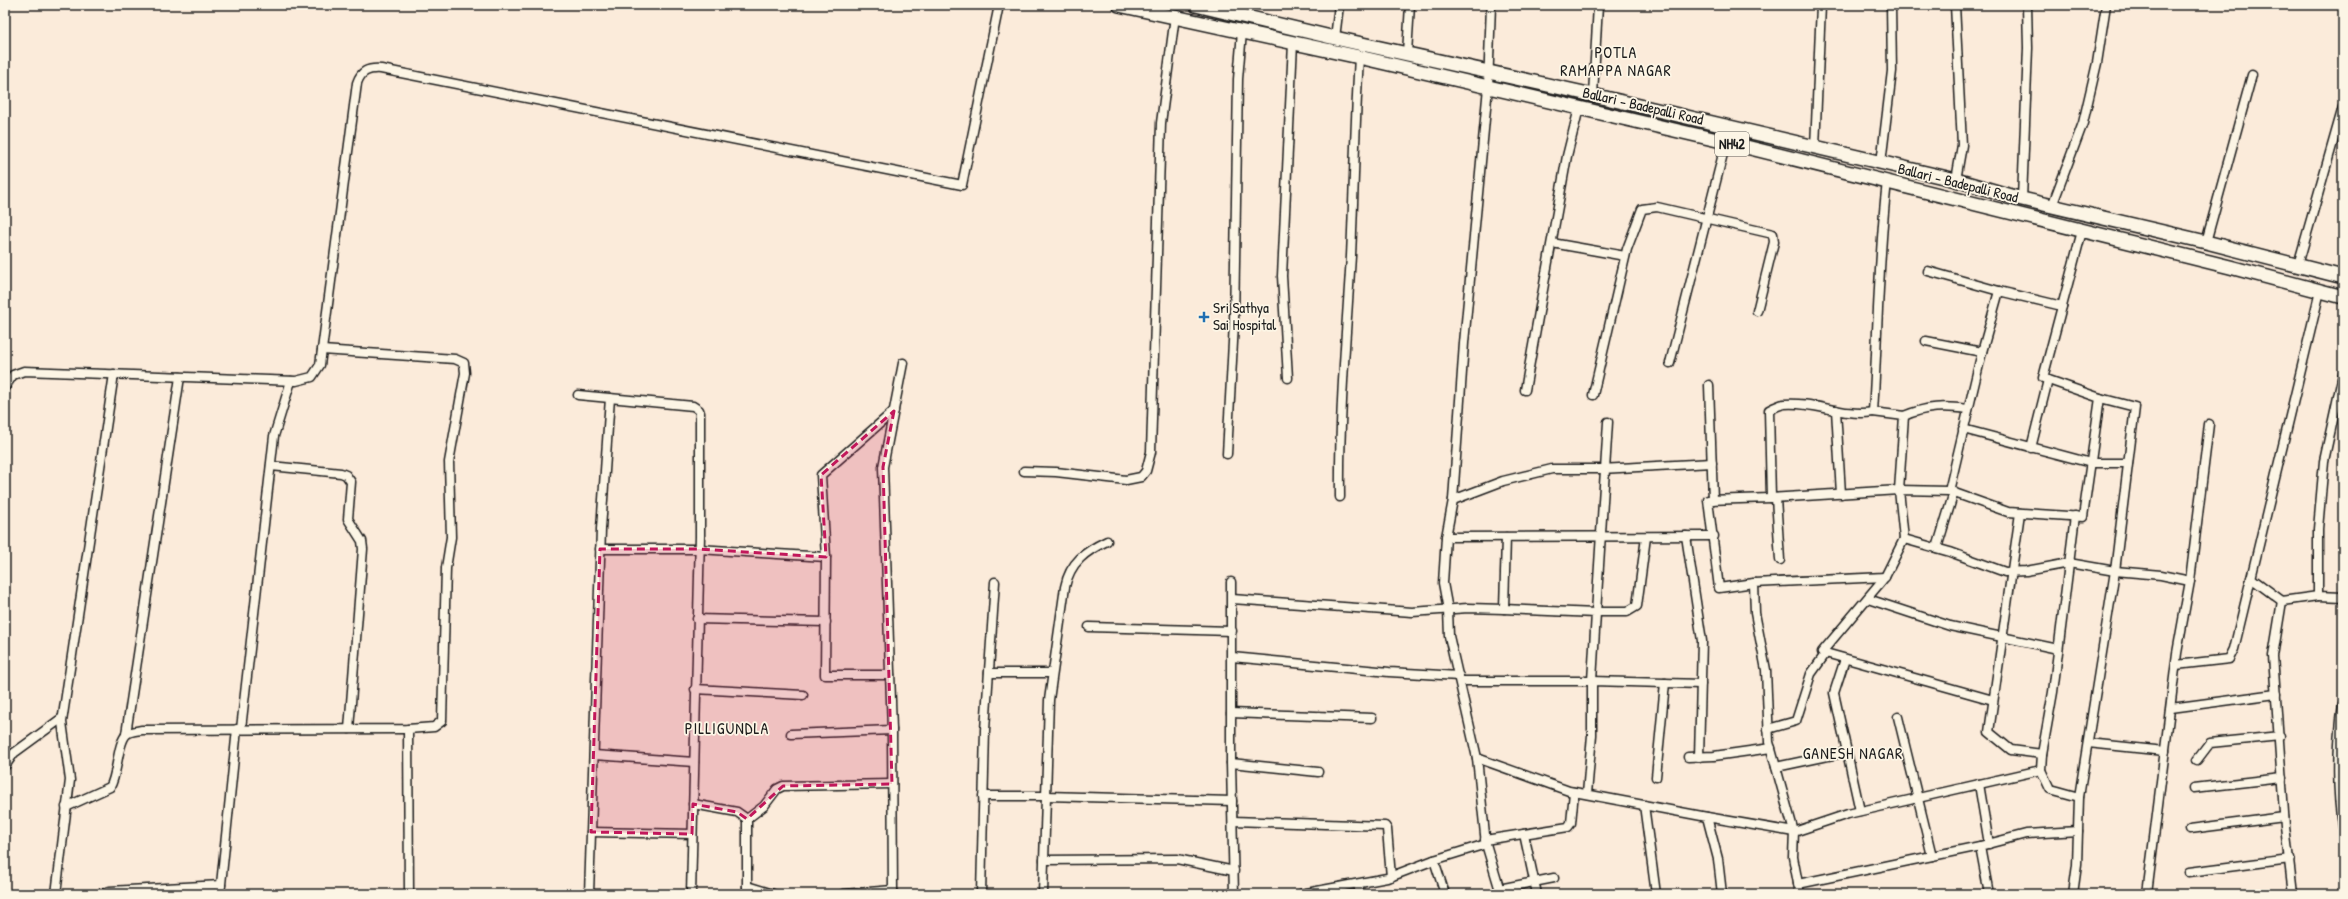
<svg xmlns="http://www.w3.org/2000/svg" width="2348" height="899" viewBox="0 0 2348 899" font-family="'Patrick Hand',sans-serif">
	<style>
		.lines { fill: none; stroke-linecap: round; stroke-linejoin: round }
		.minor-casing { stroke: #1c1c1c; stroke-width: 11 }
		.trunk-casing { stroke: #1c1c1c; stroke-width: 16 }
		.minor { stroke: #fcf5e5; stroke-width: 8 }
		.trunk { stroke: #fcf5e5; stroke-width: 13 }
		.marked { fill: #c2185b; fill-opacity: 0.2; stroke: #c2185b; stroke-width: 3; stroke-dasharray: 8 5; stroke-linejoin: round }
		.poi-dot { fill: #1f6fb2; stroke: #fcf5e5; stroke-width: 1.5 }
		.labels { text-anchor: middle; stroke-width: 3.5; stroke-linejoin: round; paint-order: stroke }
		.shield { fill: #fcf5e5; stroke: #5f5d58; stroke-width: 1 }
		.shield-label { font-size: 14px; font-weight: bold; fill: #1c1c1c }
		.street-label { font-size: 15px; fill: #1c1c1c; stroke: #fcf5e5 }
		.poi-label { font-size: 15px; fill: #1c1c1c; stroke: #fcf5e5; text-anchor: start }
		.neighbourhood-label { font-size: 16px; letter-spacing: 1px; fill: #1c1c1c; stroke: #fcf5e5 }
	</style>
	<rect width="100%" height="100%" fill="#fbebda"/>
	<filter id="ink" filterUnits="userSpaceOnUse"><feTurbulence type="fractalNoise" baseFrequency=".025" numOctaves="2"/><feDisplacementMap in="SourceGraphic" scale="8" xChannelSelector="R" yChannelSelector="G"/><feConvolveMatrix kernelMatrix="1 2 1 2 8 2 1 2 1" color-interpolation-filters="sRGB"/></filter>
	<g filter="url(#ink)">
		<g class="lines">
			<g class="minor-casing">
				<g id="minor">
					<path d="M1491,5L1488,87L1464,343L1453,500L1446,537L1443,583L1448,610L1449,636L1477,758L1486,844L1501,894"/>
					<path d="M1955,5L1962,145L1956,180"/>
					<path d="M1335,38L1339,5"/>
					<path d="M1407,53L1410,5"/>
					<path d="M1593,95L1598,5"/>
					<path d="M1815,148L1821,5"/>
					<path d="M1881,163L1892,71L1891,5"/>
					<path d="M1887,182C1878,258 1878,335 1873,412L1904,416L1899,490L1904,539L1885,577L1822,652L1993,700"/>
					<path d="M2022,199L2028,48L2027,5"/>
					<path d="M2052,206L2083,123L2097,63L2106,5"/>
					<path d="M2206,242L2252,75"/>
					<path d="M1552,243L1625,256"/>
					<path d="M2298,265L2343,107"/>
					<path d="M1928,271L1999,291"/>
					<path d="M1926,341L1982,352L1999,291L2062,306"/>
					<path d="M1670,363L1726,142"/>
					<path d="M2343,374L2324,461L2318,529V596L2343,597"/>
					<path d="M1288,378L1282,276L1293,43"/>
					<path d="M1709,385L1713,500"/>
					<path d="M5,387L13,375L24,371L296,381L312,377L320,365L357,83C361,71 368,68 381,69L962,185L999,5"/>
					<path d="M1525,390L1567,156L1579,108"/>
					<path d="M578,395L693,406L699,410L700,413V536L691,894"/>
					<path d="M1593,395L1627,249L1642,209L1657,207L1773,234L1774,242L1757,311"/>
					<path d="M1836,410L1841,494"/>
					<path d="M1873,412C1843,417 1814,401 1784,404C1779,405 1773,408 1769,410L1771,498L1899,490L1949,491L2008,512L2083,517L2100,398L2043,378L2082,231"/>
					<path d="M1904,416C1927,406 1944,406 1968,409"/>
					<path d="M1963,429L2091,463H2128"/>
					<path d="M2031,448L2048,380"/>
					<path d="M1227,454L1234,323L1238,79L1242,32"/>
					<path d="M271,466L341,473L346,475L351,482L348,519L362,541L363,549L349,729"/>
					<path d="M1024,471L1056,472L1126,480L1141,477L1146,471L1151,452L1161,123L1175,16"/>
					<path d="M1949,491L1982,352"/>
					<path d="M1340,497C1339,417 1346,336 1351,256C1354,189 1355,123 1359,57"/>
					<path d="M1776,498L1780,560"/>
					<path d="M1453,500L1503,481L1552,469H1601L1712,463"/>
					<path d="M2020,513L1989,732L2011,750L2042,754L2041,770L2050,789L2079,797L2077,865L2073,894"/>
					<path d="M1686,536L1702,641L1699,757"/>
					<path d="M1446,537L1714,536"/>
					<path d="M1904,539L1950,552L2005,572L2026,571L2069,563L2115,571L2161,575L2190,581L2177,653L2147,894"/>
					<path d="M1937,548L1954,492"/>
					<path d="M600,549H699L826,557"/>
					<path d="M2251,578L2282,601"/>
					<path d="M2190,581L2209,424"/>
					<path d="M1231,582V763L1234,894"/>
					<path d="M1754,583L1719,588L1708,500L1771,498"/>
					<path d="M1232,599L1412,612L1468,608L1504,609L1506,537"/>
					<path d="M1868,599L1950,626L2058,649"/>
					<path d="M1596,612H1627L1637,606L1646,537"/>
					<path d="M1596,613L1608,422"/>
					<path d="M697,619L826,622"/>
					<path d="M1089,627L1232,631"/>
					<path d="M1232,657L1389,672L1459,676"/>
					<path d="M1845,659L1834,693L1860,811"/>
					<path d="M2176,665L2229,659L2234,649L2320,291"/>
					<path d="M989,673H1052"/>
					<path d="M890,675H825L826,557L821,475L894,411"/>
					<path d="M1460,681H1592L1596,613L1504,609"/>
					<path d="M695,689L803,695"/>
					<path d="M2343,704C2337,747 2336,788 2343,831"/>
					<path d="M2171,708L2276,694"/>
					<path d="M1231,713L1372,718"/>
					<path d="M1898,717L1932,856"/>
					<path d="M241,729L274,436L291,381"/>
					<path d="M408,729L409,894"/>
					<path d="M1768,729L1796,721L1811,674L1826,653"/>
					<path d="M126,734L180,377"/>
					<path d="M791,734L892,730"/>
					<path d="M2088,743L2165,751"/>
					<path d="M2042,754L2053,692L2075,516"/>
					<path d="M594,755L694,762"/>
					<path d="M1688,757L1714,756L1771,748"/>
					<path d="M1477,758L1569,791L1707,817"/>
					<path d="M2197,760L2210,743L2280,736"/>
					<path d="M1231,763L1318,772"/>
					<path d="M5,766L14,753L62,718"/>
					<path d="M1776,767L1847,752"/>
					<path d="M1656,777L1665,683"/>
					<path d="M1979,784L1989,844"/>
					<path d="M2194,788L2282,778"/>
					<path d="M1587,794L1592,735V681L1701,684"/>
					<path d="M983,796H1046L1232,801"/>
					<path d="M2079,797L2115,571L2135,407L2100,398"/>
					<path d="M693,804L737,812L747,819V894"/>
					<path d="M1644,805L1656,894"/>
					<path d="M66,807L110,787C118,775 117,742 127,734C131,731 137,731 142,730L408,729L434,727L442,721L446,568L451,537L449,462L465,373L464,363L455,359L322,350"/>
					<path d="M747,819L764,806L777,789L783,786L892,784"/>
					<path d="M1233,821L1385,826L1387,829L1391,877"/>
					<path d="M2190,829L2284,817"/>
					<path d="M591,832L692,834"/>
					<path d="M1524,834L1537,894"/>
					<path d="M1485,840L1568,827L1571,823L1574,792"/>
					<path d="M1044,860L1177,859L1234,871"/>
					<path d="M2189,872L2290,859"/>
					<path d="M1358,884L1360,894"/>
					<path d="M1798,884L1980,846"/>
					<path d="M747,886L773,894"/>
					<path d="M1499,889L1554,878"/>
					<path d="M56,894L70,780L62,722L114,374"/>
					<path d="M101,894L110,891L221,885"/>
					<path d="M220,894L237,729"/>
					<path d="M589,894L601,529L610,398"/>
					<path d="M844,894L893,890"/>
					<path d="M893,894L892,730L883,467L903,363"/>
					<path d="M981,894L985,730L995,582"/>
					<path d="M1043,894L1049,700L1065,587C1070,562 1086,551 1107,541"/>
					<path d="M1301,894L1387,878L1434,860"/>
					<path d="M1445,894L1434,860L1486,844"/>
					<path d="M1722,894L1718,859L1707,817L1794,832L1848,814L2041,770"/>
					<path d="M1800,894L1793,857L1794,832L1769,742L1766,670L1755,613L1754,583L1885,577"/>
					<path d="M1989,894L1980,846L2026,834L2078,831"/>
					<path d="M2293,894L2285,827L2273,656L2282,601L2318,596"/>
				</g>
			</g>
			<g class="trunk-casing">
				<g id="trunk">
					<path d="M1119,5L1359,57L1726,142L2230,267L2343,297"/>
					<path d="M1196,5L1335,38L1593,95L1956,180L2022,199L2206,242L2343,277"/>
				</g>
			</g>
			<use href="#minor" class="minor"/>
			<use href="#trunk" class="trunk"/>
		</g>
	</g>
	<path class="marked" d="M894,411L883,467L892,784L783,786L747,819L737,812L693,804L692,834L591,832L600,549H699L826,557L821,475Z"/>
	<path class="poi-dot" d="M1202 311h4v4h4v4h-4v4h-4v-4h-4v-4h4z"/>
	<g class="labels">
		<rect class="shield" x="1715" y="132" width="34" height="24" rx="3"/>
		<g class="shield-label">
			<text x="1732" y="149">NH42</text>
		</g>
		<g class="street-label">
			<text transform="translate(1643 106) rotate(13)" y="5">Ballari - Badepalli Road</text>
			<text transform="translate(1958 183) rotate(14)" y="5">Ballari - Badepalli Road</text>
		</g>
		<g class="poi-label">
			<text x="1213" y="313">Sri Sathya<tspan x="1213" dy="17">Sai Hospital</tspan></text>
		</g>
		<g class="neighbourhood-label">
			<text x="1616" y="58">POTLA<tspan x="1616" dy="18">RAMAPPA NAGAR</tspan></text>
			<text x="727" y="734">PILLIGUNDLA</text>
			<text x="1853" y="759">GANESH NAGAR</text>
		</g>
	</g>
	<rect width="2348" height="899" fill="none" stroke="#fcf5e5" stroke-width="20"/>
	<rect x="10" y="10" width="2328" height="879" fill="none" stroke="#1c1c1c" stroke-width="1.5" filter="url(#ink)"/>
</svg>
